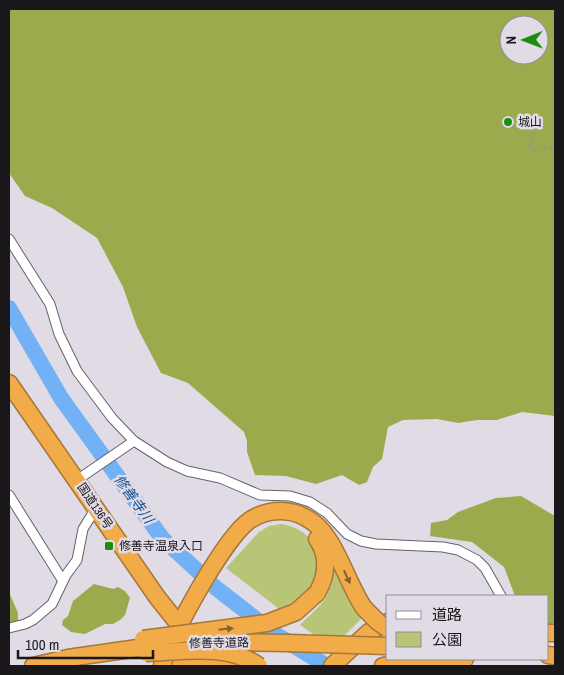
<svg xmlns="http://www.w3.org/2000/svg" width="564" height="675" viewBox="0 0 564 675" font-family="'Archivo Narrow','Noto Sans JP',sans-serif">
	<style>
		.green { fill: #b8c577 }
		.forest { fill: #9caa4e; fill-rule: evenodd }
		.lines { fill: none; stroke-linecap: round; stroke-linejoin: round }
		.river { stroke: #72b1f5; stroke-width: 16 }
		.street-casing { stroke: #66616a; stroke-width: 11 }
		.highway-casing { stroke: #a57738; stroke-width: 19 }
		.path { stroke: #959199; stroke-width: 2; stroke-dasharray: 2.5 4; stroke-linecap: butt }
		.street { stroke: #fff; stroke-width: 9 }
		.highway { stroke: #f1ab48; stroke-width: 16 }
		.highway-bridge-casing { stroke: #a57738; stroke-width: 19; stroke-linecap: butt }
		.highway-bridge { stroke: #f1ab48; stroke-width: 16 }
		.oneway { fill: #856131 }
		.poi-dot { fill: #1d8d11; stroke: #e1dbe6; stroke-width: 2 }
		.labels { text-anchor: middle; stroke-width: 5; stroke-linejoin: round; paint-order: stroke }
		.poi-label { font-size: 12px; fill: #19171a; stroke: #e1dbe6; text-anchor: start }
		.street-label { font-size: 12px; fill: #19171a; stroke: #e1dbe6 }
		.water-label { font-size: 14px; font-style: italic; fill: #0e518f; stroke: #e1dbe6 }
	</style>
	<rect width="100%" height="100%" fill="#e1dbe6"/>
	<g class="green">
		<path d="M281,524C310,528 326,552 315,580C313,585 312,591 309,595C302,602 291,607 283,612L226,568L259,532L269,526Z"/>
		<path d="M333,565L363,617L342,638H319L300,625C321,604 334,597 333,565Z"/>
	</g>
	<g class="forest">
		<path d="M9,9H555V416L522,412L497,420H477L458,423L437,419L403,420L388,427L382,459L373,467L367,482L359,485L342,475L316,484L286,476L255,475L247,452V441L244,432L188,383L161,373L137,327L123,287L97,238L52,208L25,196L9,173ZM509,25H539V55H509Z"/>
		<path d="M521,496L555,516V624H548V596H515L504,567L472,542L430,536L431,523L447,520L458,512L496,498Z"/>
		<path d="M94,584L113,589L118,587L125,591L130,598L125,615L120,620L113,624H105L85,634L71,632L62,625L63,620L68,616L73,601Z"/>
		<path d="M9,592L18,613V622L9,628Z"/>
	</g>
	<g class="lines">
		<path class="river" d="M9,308L61,398L162,538L216,588L275,634L327,666"/>
		<g class="street-casing">
			<g id="street">
				<path d="M9,239L50,304L59,334L77,371L112,418L134,441L167,462L187,471L220,478L260,495L290,496L310,502L327,513L347,534L361,541L376,544L443,547L458,550L477,560L485,568L501,596"/>
				<path d="M77,480L134,441"/>
				<path d="M9,495L63,581"/>
				<path d="M9,628L25,624L33,620L52,604L66,575L77,560L83,529L96,508"/>
			</g>
		</g>
		<g class="highway-casing">
			<g id="highway">
				<path d="M9,383L157,597L180,626L208,651L229,666"/>
				<path d="M317,539C329,556 327,576 317,593"/>
				<path d="M548,633H555"/>
				<path d="M221,642L288,643"/>
				<path d="M548,655L555,656"/>
				<path d="M33,666L68,658L145,647"/>
				<path d="M162,666C170,636 225,537 250,520C270,507 295,508 314,523C336,540 347,583 364,608"/>
				<path d="M180,666C188,655 202,658 214,663"/>
				<path d="M332,666L369,632L388,622"/>
				<path d="M383,666L410,661L465,659"/>
			</g>
		</g>
		<path class="path" d="M505,128C515,126 526,124 534,129L529,148L534,150L555,146"/>
		<use href="#street" class="street"/>
		<use href="#highway" class="highway"/>
		<g class="highway-bridge-casing">
			<g id="highway-bridge">
				<path d="M364,608L378,622L388,629"/>
				<path d="M143,639L267,623L296,612L317,593"/>
				<path d="M288,643L387,646"/>
				<path d="M146,653C182,652 228,643 259,666"/>
			</g>
		</g>
		<use href="#highway-bridge" class="highway-bridge"/>
	</g>
	<defs><path id="oneway-solid" d="M-6-.8H1V-3.2L6.5 0L1 3.2V.8H-6Z" transform="scale(1.25)"/></defs>
	<g class="oneway">
		<use href="#oneway-solid" transform="translate(347 577) rotate(65)"/>
		<use href="#oneway-solid" transform="translate(226 629) rotate(-6)"/>
	</g>
	<g class="poi-dot">
		<circle cx="508" cy="122" r="5"/>
		<rect x="104" y="541" width="10" height="10" rx="2.5"/>
	</g>
	<g class="labels">
		<g class="poi-label">
			<text x="518" y="126">城山</text>
			<text x="119" y="550">修善寺温泉入口</text>
		</g>
		<g class="street-label">
			<text transform="translate(95 506) rotate(56)" y="4">国道136号</text>
			<text transform="translate(219 643) rotate(-1)" y="4">修善寺道路</text>
		</g>
		<g class="water-label">
			<text transform="translate(134 499) rotate(54)" y="5">修善寺川</text>
		</g>
	</g>
	<rect width="564" height="675" fill="none" stroke="#19171a" stroke-width="20"/>
	<rect x="386" y="595" width="162" height="65" fill="#e1dbe6" stroke="#918d94"/>
	<rect x="396" y="611" width="25" height="8" fill="#ffffff" stroke="#918d94"/>
	<text x="432" y="620" font-size="15" fill="#19171a">道路</text>
	<rect x="396" y="632" width="25" height="15" fill="#b8c577" stroke="#918d94"/>
	<text x="432" y="645" font-size="15" fill="#19171a">公園</text>
	<g transform="translate(524 40) rotate(269)"><circle r="24" fill="#e1dbe6" stroke="#918d94"/>
	<path d="M0-4L9 19L0 12L-9 19Z" fill="#1d8d11"/>
	<text y="-8" font-size="14" font-weight="bold" text-anchor="middle" fill="#19171a">N</text>
	</g>
	<path d="M18 650v8h135v-8" fill="none" stroke="#19171a" stroke-width="2.5"/>
	<text x="25" y="650" font-size="15" fill="#19171a" stroke="#e1dbe6" stroke-width="4" paint-order="stroke">100 m</text>
</svg>
